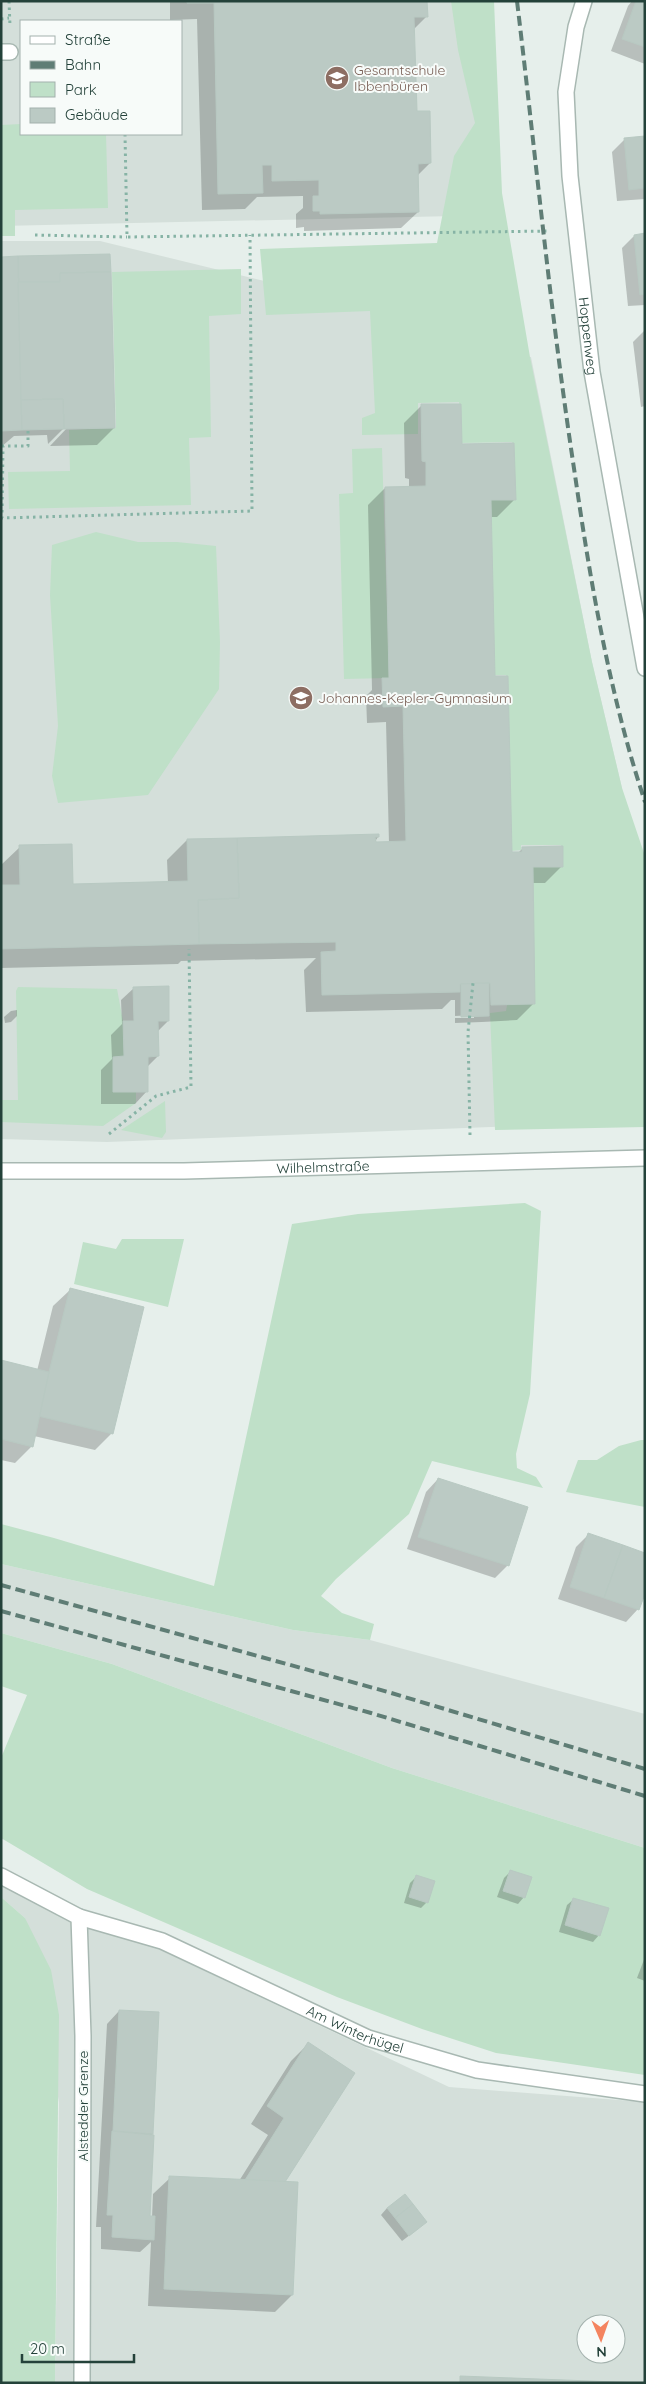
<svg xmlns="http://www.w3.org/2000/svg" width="646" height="2384" viewBox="0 0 646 2384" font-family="Quicksand,sans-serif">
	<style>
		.built { fill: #d4dfda; fill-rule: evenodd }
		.green { fill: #bfe0c8 }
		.shadow { fill: #0003 }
		.building { fill: #bbcac4; stroke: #b8c9c2 }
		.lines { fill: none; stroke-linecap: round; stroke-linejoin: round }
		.minor-casing { stroke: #a8b8b2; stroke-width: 18 }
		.path { stroke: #86b3a5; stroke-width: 3; stroke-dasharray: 2.5 4; stroke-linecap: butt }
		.minor { stroke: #fff; stroke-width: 15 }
		.rail { stroke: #5f7d75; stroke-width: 4; stroke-dasharray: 10 5; stroke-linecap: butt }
		.labels { text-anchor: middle; stroke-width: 4; stroke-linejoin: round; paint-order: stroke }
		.education-label { font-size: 14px; fill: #785e54; stroke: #f7fbf9; text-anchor: start }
		.street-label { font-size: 14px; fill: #24423a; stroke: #f7fbf9 }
	</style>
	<rect width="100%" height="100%" fill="#e6efeb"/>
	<g class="built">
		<path d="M1,1H488L499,215L1,226ZM21,21H181V134H21Z"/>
		<path d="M1,241H100L310,292L455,288L498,355L531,357L592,662L622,788L645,1121L107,1142L1,1139Z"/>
		<path d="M1,1564L293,1630L370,1640L645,1714V1848L392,1768L112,1664L1,1633Z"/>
		<path d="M1,1874L449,2087L645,2102V2383H55L59,2102L25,1918L1,1897ZM586,2324H616V2354H586Z"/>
	</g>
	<g class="green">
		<path d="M451,1H494L502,193L530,357L592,662L622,788L645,856V1127L495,1130L490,1013L506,1011L531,866L561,865V845H521V850L510,851L506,675H493L489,499H514L512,442L460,443L459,402L418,403V434L362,435V418L375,413L370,311L266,315L260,249L437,243L454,156L475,123L458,50Z"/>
		<path d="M21,124V134H106L108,208L15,210V236H1V125Z"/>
		<path d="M241,269V314L209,316L211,437L189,438L191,505L9,509L8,472L70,471L69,430L116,428L112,272Z"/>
		<path d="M382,448L389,678L344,679L339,494L353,493L352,449Z"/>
		<path d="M96,532L138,542H177L216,546L220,642L219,689L148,795L58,803L52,776L58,726L50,595L52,545Z"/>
		<path d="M18,987L117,989L123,1021L124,1056L113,1057V1092H136V1103L103,1126L1,1122V1100H18L16,991Z"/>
		<path d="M165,1101L166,1132L162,1138L121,1130Z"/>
		<path d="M525,1203L541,1211L530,1394L516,1454L517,1468L536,1477L543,1488L432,1461L409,1514L336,1579L321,1596L342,1613L374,1624L370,1640L293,1630L1,1564V1524L54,1538L214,1586L292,1224L358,1214Z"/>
		<path d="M122,1239H184L168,1307L74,1284L83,1242L116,1249Z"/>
		<path d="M641,1440H645V1507L566,1492L578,1460H597L619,1446Z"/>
		<path d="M1,1633L112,1664L392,1768L645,1848V2075L496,2053L422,2029L337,1997L87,1889L1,1838V1758L27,1695L1,1686Z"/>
		<path d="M1,1897L25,1918L51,1970L59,2015L55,2383H1Z"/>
	</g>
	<g class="shadow">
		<path d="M170,1H426L427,16L413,30L415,112L430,163L417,176L418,212L401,228L304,231V227L296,228V214L303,208V196L257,197L245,209L202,210L197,19L170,20Z"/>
		<path d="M632,1H645V64L611,51L628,6Z"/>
		<path d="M645,138V199L617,201L612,152L624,140Z"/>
		<path d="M645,235V305L628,306L622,248L634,236Z"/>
		<path d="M1,258L114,428L97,445L50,446L67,428H64L48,444L47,435L14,436L1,447Z"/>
		<path d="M645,330V406L641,407L633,342Z"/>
		<path d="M421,406L514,500L497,517H490L494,677L511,853H518L523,848L562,866L545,883H532L534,1003L517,1020L482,1022L455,1023V1018H474V1015L455,1016V1000H451L442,1009L306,1012L304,970L316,958L181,961L178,964L1,968V865L20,847L72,885L168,883L167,860L187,840L378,837L374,843H389L386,722L367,723L366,696L372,690L368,505L385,488L409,487V479L405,478L404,423Z"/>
		<path d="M134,988L168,1021L157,1032L158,1056L147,1067V1091L135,1104H101V1070L112,1059L111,1035L122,1024L121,1000Z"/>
		<path d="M17,1010V1016L11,1022L5,1023L4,1017L11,1011Z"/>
		<path d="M70,1290L112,1433L95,1450L34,1436L32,1446L15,1463L1,1460V1362L37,1371L53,1306Z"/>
		<path d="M438,1479L527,1508L507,1566L495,1578L407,1549L426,1492Z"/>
		<path d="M588,1535L638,1609L626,1622L558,1599L576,1547Z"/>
		<path d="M510,1872L524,1897L518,1904L497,1897L504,1878Z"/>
		<path d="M416,1877L427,1902L421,1908L404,1903L410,1883Z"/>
		<path d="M574,1899L599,1935L593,1942L559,1932L567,1905Z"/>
		<path d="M645,1957V1981L637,1978Z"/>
		<path d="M119,2011L157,2014L149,2218H152L153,2194L170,2178L239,2181L268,2135L251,2124L291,2061L308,2044L283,2183L292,2295L275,2312L148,2306L151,2242L140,2252L101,2249V2227H96L107,2024Z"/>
		<path d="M387,2208L419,2228L402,2241L381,2215Z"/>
	</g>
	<g class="building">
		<path d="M187,1H427L428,17H414L417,111H430L431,163L418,164L419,212L320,214V211H313V196H319V180L272,181V165H262L263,193L218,194L214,3H187Z"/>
		<path d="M636,1H645V47L622,39Z"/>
		<path d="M645,136V188L629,190L624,138Z"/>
		<path d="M645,233V294L640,295L634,235Z"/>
		<path d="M110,254L111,272L60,273V282H18V256Z"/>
		<path d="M18,256L22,430L1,431V257Z"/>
		<path d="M111,272L115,428L64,429L63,399L21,400L18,282H60V273Z"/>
		<path d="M63,399L64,429L22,430L21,400Z"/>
		<path d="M421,404H461L462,444L514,443L516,500H491L495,676H508L512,852H522V847L563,846V867H533L535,1004L491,1005L490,983L460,984V992L322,995L321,952L336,951V942L199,944L198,900L239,898L237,838L379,834V837H375L376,842L406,841L403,706L383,707L382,678H389L385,487L426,486V462L422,461Z"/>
		<path d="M237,838L239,898L198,900L199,944L1,949V885H20L19,845L72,844L73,884L188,881L187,839Z"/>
		<path d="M489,983V1016L461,1017V984Z"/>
		<path d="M169,986V1021H158L159,1056L148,1057V1092H113V1057L124,1056L123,1021H134L133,987Z"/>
		<path d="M70,1288L144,1307L113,1434L38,1416Z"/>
		<path d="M1,1360L49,1372L33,1447L1,1439Z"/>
		<path d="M438,1478L528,1507L509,1566L418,1537Z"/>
		<path d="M588,1533L623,1545L604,1598L570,1587Z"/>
		<path d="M623,1545L645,1553V1594L639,1610L604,1598Z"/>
		<path d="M510,1870L532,1877L525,1898L503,1891Z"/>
		<path d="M416,1875L435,1881L428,1903L409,1897Z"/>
		<path d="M573,1898L609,1908L600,1936L565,1925Z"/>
		<path d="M119,2010L159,2012L153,2134L113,2131Z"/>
		<path d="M308,2042L355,2073L285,2182L245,2180L284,2118L267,2106Z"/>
		<path d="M112,2131L154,2135L150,2216H155L154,2240L112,2237L113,2215H107Z"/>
		<path d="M169,2176L298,2182L293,2295L164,2289Z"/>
		<path d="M405,2194L413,2204L395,2218L387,2208Z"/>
		<path d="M413,2204L427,2222L409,2236L395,2218Z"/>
		<path d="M460,2376L642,2383H460Z"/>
	</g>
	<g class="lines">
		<g class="minor-casing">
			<g id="minor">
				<path id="s1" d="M584,1L576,27L566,92L570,176L592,372L645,668"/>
				<path d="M1,52H10"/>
				<path id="s2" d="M1,1171H184L645,1158"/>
				<path d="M1,1876L79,1917L83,2036L82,2383"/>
				<path id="s3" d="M79,1917L162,1941L368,2038L477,2070L645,2094"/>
			</g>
		</g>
		<g class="path">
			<path d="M9,1L10,26"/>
			<path d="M1,19L9,18"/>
			<path d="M125,134L127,237L549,231"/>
			<path d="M35,235L127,237"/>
			<path d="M28,431V446H3L2,518L252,511L250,235"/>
			<path d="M109,1134L156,1096L191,1087L189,949"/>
			<path d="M470,1135L468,1032L473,983"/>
		</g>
		<use href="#minor" class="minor"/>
		<g class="rail">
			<path d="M517,1C536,159 551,318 575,475C591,586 610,696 645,802"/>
			<path d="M1,1585L388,1692L645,1769"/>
			<path d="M1,1611L371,1713L645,1796"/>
		</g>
	</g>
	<defs>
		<g id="school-disc" transform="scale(1.25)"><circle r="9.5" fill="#8d6e63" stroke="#f7fbf9"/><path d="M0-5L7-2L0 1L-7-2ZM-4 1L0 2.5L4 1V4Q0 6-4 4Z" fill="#fff"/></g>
	</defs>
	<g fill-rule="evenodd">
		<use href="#school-disc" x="337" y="78"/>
		<use href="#school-disc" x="301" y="698"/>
	</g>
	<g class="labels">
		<g class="education-label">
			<text x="354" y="75">Gesamtschule<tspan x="354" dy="16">Ibbenbüren</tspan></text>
			<text x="318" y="703">Johannes-Kepler-Gymnasium</text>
		</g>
		<g class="street-label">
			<text dy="5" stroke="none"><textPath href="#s1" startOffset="338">Hoppenweg</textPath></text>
			<text dy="5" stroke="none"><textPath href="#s2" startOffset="322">Wilhelmstraße</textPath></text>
			<text dy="5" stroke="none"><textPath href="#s3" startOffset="299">Am Winterhügel</textPath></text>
			<text transform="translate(83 2106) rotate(-90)" y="5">Alstedder Grenze</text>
		</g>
	</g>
	<rect width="646" height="2384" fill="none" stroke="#24423a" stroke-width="5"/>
	<rect x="20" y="20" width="162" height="115" fill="#f7fbf9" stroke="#a3b1ad"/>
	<rect x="30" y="36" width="25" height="8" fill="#ffffff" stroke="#a3b1ad"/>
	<text x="65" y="45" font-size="15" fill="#24423a">Straße</text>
	<rect x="30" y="61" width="25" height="8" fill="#5f7d75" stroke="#a3b1ad"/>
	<text x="65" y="70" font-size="15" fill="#24423a">Bahn</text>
	<rect x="30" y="82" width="25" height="15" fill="#bfe0c8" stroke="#a3b1ad"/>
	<text x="65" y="95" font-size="15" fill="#24423a">Park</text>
	<rect x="30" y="108" width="25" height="15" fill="#bbcac4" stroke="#a3b1ad"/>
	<text x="65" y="120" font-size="15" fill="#24423a">Gebäude</text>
	<g transform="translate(601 2339) rotate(178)"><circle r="24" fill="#f7fbf9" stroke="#a3b1ad"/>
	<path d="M0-4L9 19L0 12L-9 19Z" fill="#f4845f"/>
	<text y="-8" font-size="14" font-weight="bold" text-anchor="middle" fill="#24423a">N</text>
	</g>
	<path d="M22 2354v8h112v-8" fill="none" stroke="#24423a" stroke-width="2.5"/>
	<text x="30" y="2354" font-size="15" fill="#24423a" stroke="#f7fbf9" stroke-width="4" paint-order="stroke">20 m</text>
</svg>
